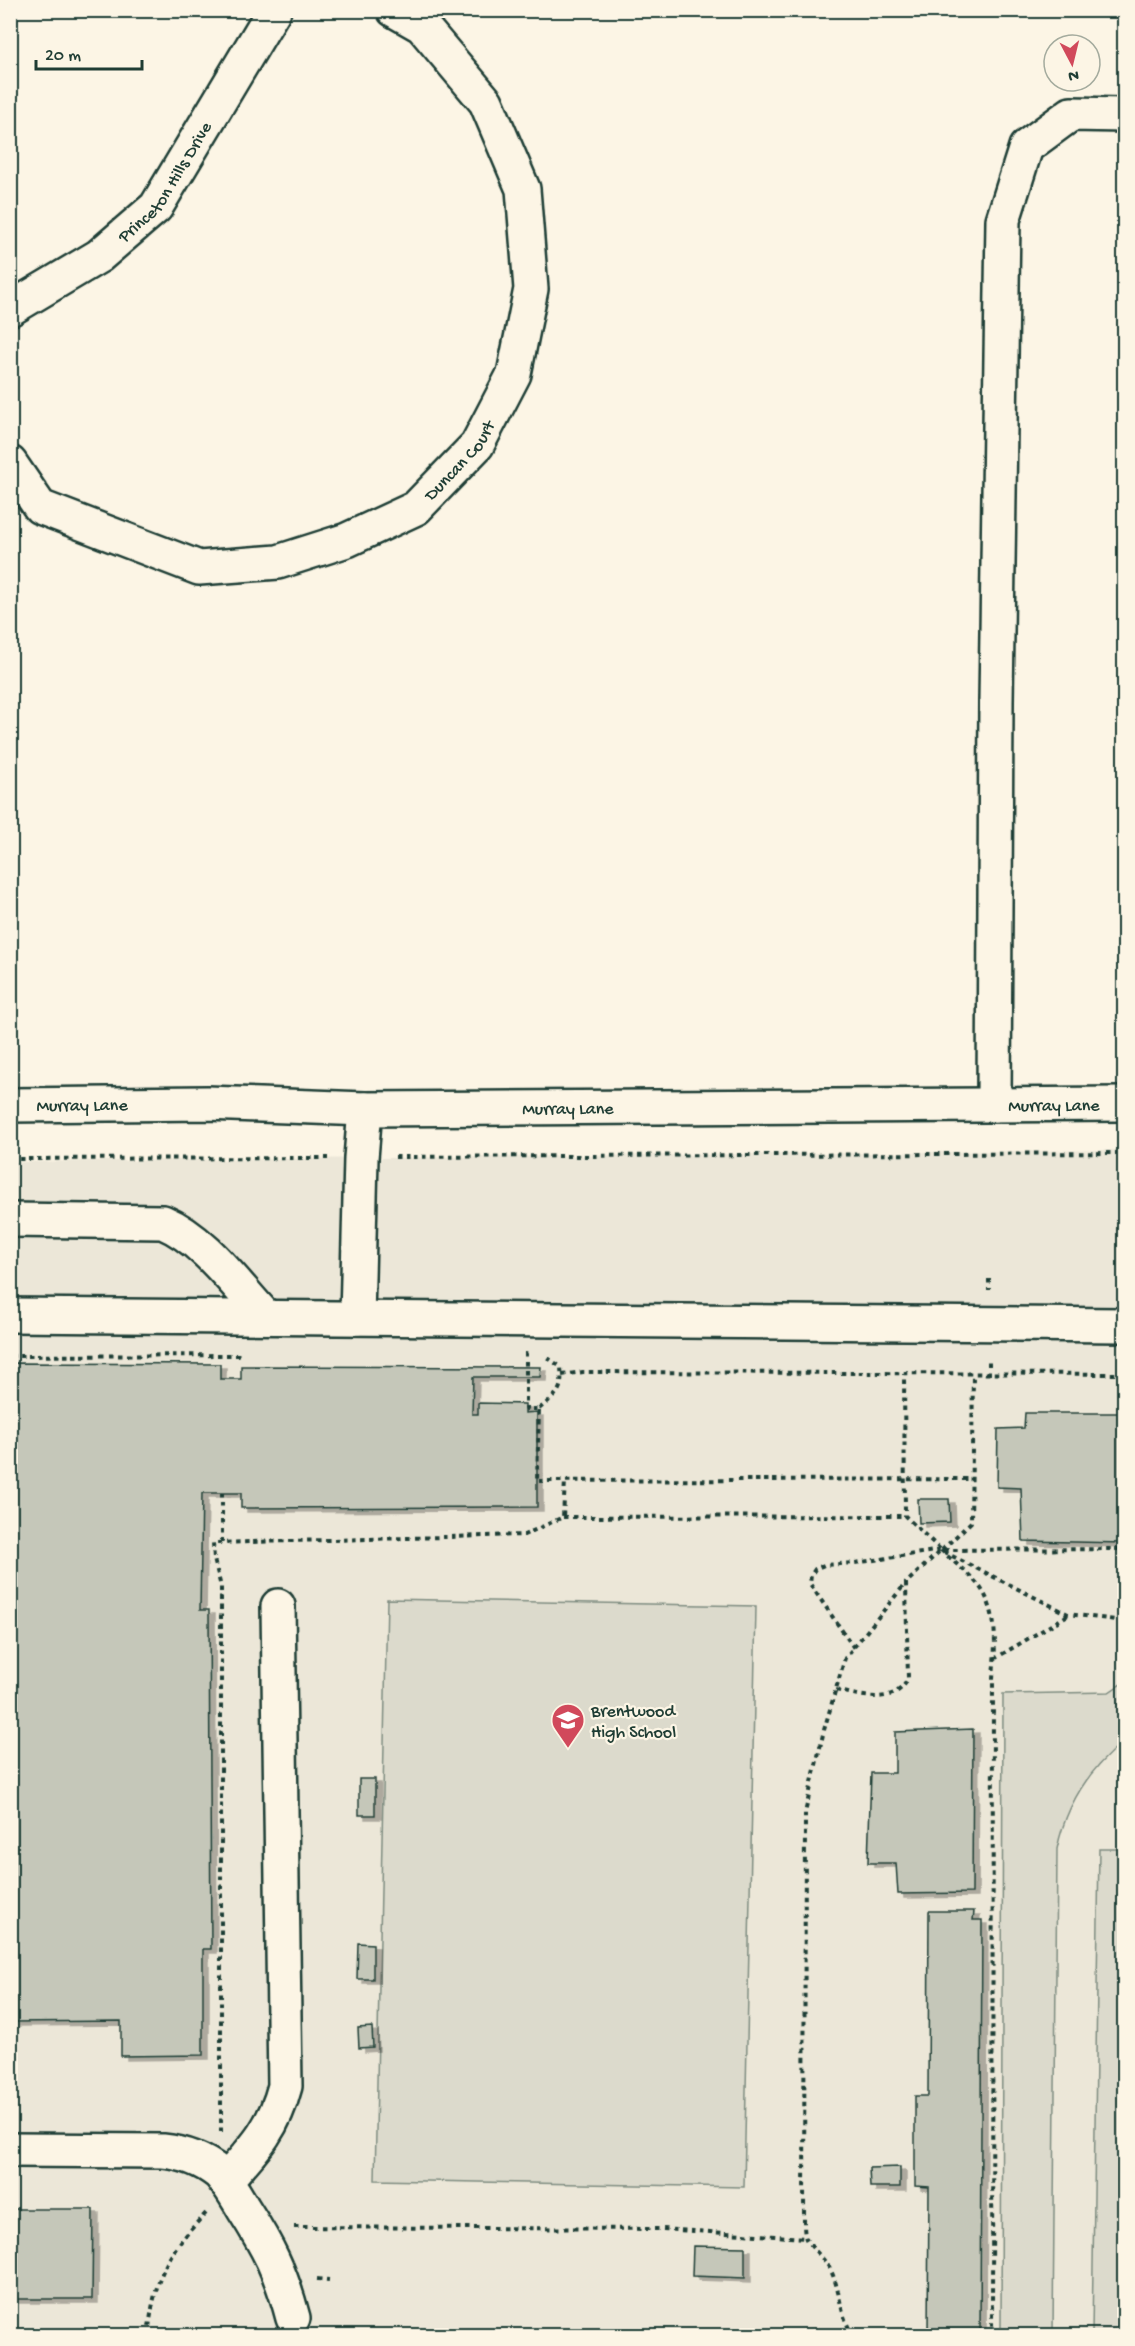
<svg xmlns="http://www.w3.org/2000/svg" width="1135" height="2346" viewBox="0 0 1135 2346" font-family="'Gochi Hand',sans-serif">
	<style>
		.built { fill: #ece7d8 }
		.green { fill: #dcdacc; stroke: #7e8c80; stroke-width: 1.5 }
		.building { fill: #c5c7b9; stroke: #1f3d34; stroke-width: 1.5; filter: url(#shadow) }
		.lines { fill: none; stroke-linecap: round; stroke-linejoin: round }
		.minor-casing { stroke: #1f3d34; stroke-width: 38 }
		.major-casing { stroke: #1f3d34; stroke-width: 38 }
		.path { stroke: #1f3d34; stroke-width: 4; stroke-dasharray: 4.5 4.5; stroke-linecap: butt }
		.minor { stroke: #fcf5e5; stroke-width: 33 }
		.major { stroke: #fcf5e5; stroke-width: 33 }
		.labels { text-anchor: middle; stroke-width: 4.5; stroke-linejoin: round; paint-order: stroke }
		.street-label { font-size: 18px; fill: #1f3d34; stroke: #fcf5e5 }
		.poi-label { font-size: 18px; fill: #1f3d34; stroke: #fcf5e5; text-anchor: start }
	</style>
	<defs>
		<filter id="shadow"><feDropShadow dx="6" dy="4" stdDeviation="0" flood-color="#0004"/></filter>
	</defs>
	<rect width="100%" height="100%" fill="#fcf5e5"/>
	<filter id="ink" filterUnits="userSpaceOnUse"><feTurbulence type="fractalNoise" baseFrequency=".0167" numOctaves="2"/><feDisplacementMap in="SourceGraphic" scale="12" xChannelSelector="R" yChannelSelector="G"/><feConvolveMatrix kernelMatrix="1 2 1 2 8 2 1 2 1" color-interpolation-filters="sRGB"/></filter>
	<g filter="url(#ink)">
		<path class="built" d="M1124,1150V2335H11L10,1162Z"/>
		<g class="green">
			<path d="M387,1599L756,1606L744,2187L375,2180Z"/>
			<path d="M1124,1682V1741C1089,1769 1066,1805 1057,1849L1053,2335H1001L1003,1694L1109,1692Z"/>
			<path d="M1099,1849H1124V2335H1092Z"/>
		</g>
		<g class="building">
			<path d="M10,1363L220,1364V1379H241V1366L541,1367L540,1377H473L472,1414H478V1403L525,1404V1413L537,1412V1507L241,1508V1493H202L200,1610H209L211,1949H203V2055L121,2056V2021L10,2022Z"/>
			<path d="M1025,1413H1124V1543L1023,1541L1021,1488L997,1487L998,1429L1024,1428Z"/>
			<path d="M918,1499H949L950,1522L919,1523Z"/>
			<path d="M973,1729L972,1893L898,1894L896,1863H868L871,1773H895V1732Z"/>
			<rect x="359" y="1779" width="16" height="36"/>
			<path d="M929,1911H974L973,1920H982L980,2336H928L929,2187L915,2186V2096H928Z"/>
			<path d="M358,1943L373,1944V1979H357Z"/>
			<path d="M372,2027L373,2047L359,2048L358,2028Z"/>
			<path d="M900,2167V2187H870L869,2168Z"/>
			<path d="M10,2209H93L92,2299H10Z"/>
			<path d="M693,2246L745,2247V2278L692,2276Z"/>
		</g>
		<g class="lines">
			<g class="minor-casing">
				<g id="minor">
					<path id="s1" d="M10,309L99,256L156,207L274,10"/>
					<path id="s2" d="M10,463L40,507L199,568L278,562L347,540L416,508L477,445L514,374L531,289L523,189L486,102L422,26L394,10"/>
					<path d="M994,1105L996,701L1003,220L1026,147L1071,114L1124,115"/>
					<path d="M10,1220L163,1222C204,1239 236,1285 266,1317"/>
					<path d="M10,1315L1124,1325"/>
					<path d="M357,1318L361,1158L365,1109"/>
					<path d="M10,2150L163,2151C184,2153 203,2160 219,2173C229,2183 236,2196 243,2208C268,2247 281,2272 293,2318"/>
					<path d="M225,2181C254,2149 274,2129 285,2086L278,1606"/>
				</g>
			</g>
			<g class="major-casing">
				<g id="major">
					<path id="s3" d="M10,1105L207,1103L365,1109L1124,1104"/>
				</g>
			</g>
			<g class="path">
				<path d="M395,1157L1124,1153"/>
				<path d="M10,1159L328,1158"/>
				<path d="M989,1279V1290"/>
				<path d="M524,1354H526V1409H539L537,1481L971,1479"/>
				<path d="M10,1356L241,1355"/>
				<path d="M562,1375L583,1372L1124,1374"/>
				<path d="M989,1375V1357"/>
				<path d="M539,1409C558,1393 563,1392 561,1367L545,1356"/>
				<path d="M222,1493V1543"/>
				<path d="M563,1517L905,1516"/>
				<path d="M941,1550C954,1563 972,1575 982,1590C999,1617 995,1648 993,1678L992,2336"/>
				<path d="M942,1550L971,1522L973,1375"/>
				<path d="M944,1552L1068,1614L1124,1621"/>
				<path d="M854,1648L810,1584L811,1575L815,1569L824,1565L855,1563L941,1550L1124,1549"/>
				<path d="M994,1659L1068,1615"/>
				<path d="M836,1690C861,1696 894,1706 908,1679L906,1583L941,1550L905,1516L904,1374"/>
				<path d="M221,2132V1587L214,1559L213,1543L524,1535L563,1517L565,1481"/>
				<path d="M294,2227L662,2229L806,2238"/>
				<path d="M317,2279L329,2280"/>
				<path d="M148,2336C155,2276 165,2256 207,2212"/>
				<path d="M854,2336C839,2317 841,2289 830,2269C824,2258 812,2249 806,2239C804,2234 804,2225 804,2220L805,1813L824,1730L845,1658L906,1583"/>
			</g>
			<use href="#minor" class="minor"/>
			<use href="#major" class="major"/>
		</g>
	</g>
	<defs>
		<g id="school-pin" transform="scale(1.725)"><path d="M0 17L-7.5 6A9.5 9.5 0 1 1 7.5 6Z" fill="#d1495b" stroke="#fcf5e5"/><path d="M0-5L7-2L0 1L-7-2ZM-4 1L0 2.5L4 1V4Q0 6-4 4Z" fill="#fff"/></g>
	</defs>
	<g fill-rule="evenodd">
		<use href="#school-pin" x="568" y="1720"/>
	</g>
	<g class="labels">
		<g class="street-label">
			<text dy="6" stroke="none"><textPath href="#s1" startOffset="204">Princeton Hills Drive</textPath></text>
			<text dy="6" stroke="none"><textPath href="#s2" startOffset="516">Duncan Court</textPath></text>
			<text dy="6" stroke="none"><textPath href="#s3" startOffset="72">Murray Lane</textPath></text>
			<text dy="6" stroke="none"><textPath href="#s3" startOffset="1044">Murray Lane</textPath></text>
			<text dy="6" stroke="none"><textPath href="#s3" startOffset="558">Murray Lane</textPath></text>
		</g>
		<g class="poi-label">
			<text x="591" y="1716">Brentwood<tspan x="591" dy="21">High School</tspan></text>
		</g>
	</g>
	<rect width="1135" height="2346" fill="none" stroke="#fcf5e5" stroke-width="36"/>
	<rect x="18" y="18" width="1099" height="2310" fill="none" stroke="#1f3d34" stroke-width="2" filter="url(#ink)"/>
	<g transform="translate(1072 63) rotate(173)"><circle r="28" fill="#fcf5e5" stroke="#a4ab9e" stroke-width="1.5"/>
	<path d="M0-4.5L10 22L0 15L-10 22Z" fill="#d1495b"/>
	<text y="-9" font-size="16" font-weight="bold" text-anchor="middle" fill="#1f3d34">N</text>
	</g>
	<path d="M36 60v9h106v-9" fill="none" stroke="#1f3d34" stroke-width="3"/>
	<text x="45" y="60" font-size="18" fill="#1f3d34" stroke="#fcf5e5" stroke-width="4.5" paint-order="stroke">20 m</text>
</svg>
